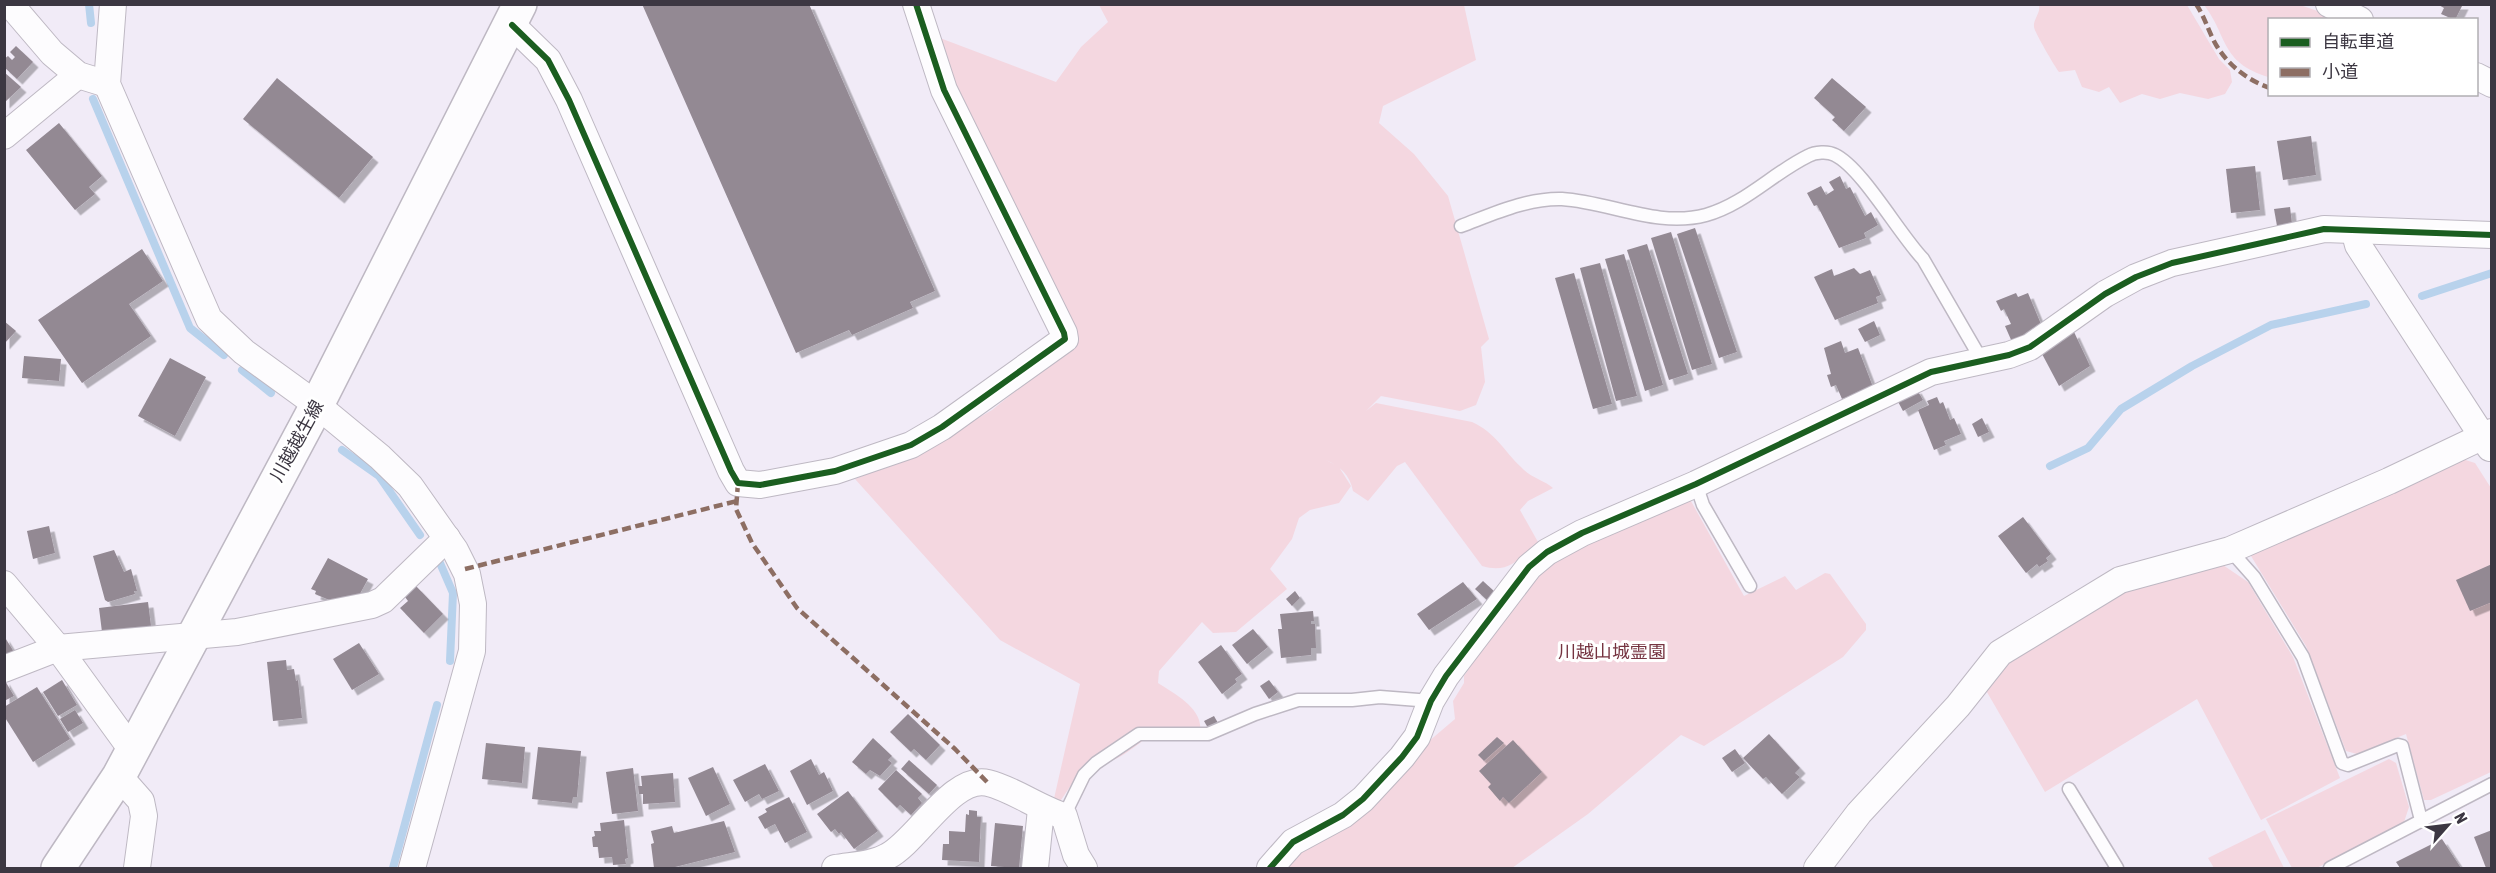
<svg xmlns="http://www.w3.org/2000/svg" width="2496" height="873" viewBox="0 0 2496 873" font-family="'Asap Condensed','Noto Sans JP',sans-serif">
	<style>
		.green { fill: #f4d7e0 }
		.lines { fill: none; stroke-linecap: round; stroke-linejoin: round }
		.stream { stroke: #b8d2ec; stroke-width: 8 }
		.building { fill: #938993; filter: url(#shadow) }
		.lane-casing { stroke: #beb8c3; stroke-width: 15 }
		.street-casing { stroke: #beb8c3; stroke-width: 28 }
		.secondary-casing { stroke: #beb8c3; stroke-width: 36 }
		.lane { stroke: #fdfcfe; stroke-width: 12 }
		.street { stroke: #fdfcfe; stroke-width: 26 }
		.secondary { stroke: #fdfcfe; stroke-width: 33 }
		.quiet { stroke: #8d6e63; stroke-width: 4.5; stroke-dasharray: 9 4.5; stroke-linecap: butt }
		.cycleway-casing { stroke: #fff; stroke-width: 10 }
		.cycleway { stroke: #1b5e20; stroke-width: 6 }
		.labels { text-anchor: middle; stroke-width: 6; stroke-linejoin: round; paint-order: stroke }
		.street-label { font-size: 18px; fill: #3c3742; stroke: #fff }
		.park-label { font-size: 18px; fill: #753340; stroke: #fff }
	</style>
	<defs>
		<filter id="shadow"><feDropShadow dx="5.5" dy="5.5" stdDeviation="0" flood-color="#0004"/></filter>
	</defs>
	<rect width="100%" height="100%" fill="#f1ebf7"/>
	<g class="green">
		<path d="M1099,5H1464L1476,60L1383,106L1379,123L1414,154L1448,196L1489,339L1481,347L1485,382L1476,405L1460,411L1381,396L1366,411L1376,403L1472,422C1495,432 1504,451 1521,467C1531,478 1544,480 1553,488L1528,501L1520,510L1538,542C1519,559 1509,574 1482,566L1405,462L1397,466L1368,501L1353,491C1350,475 1340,466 1326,460L1339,467L1351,486L1339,503L1310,510L1299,518L1292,539L1270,569L1287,589L1236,632L1213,633L1202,622L1159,671L1158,683C1175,694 1204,709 1200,732C1189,731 1173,728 1162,731C1136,739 1122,767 1092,762L1082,769L1061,800L1053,803L1080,684L1000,640L855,479L920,452L992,410L1079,340C1037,258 991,176 956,90C949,74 948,56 940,38L1056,82L1081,47L1108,22Z"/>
		<path d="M2039,5H2187L2219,59L2230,70L2232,82L2225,94L2208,99L2180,93L2160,99L2142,94L2120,103L2109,87L2099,92L2082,87L2075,70L2059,72C2055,67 2034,31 2034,27C2033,19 2041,13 2039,5Z"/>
		<path d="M2204,5H2300L2341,19L2270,20L2268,77C2220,62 2228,36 2204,5Z"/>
		<path d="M2456,457L2475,463L2491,488V772L2431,800H2424L2406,734L2357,754L2346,751L2306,646L2251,556L2252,546Z"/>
		<path d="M1687,494L1744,596L1785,576L1796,590L1825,573L1830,574L1866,624V630L1843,657L1704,746L1681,735L1588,814L1512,868H1280L1455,719L1453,701L1464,683V676L1519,594L1555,559Z"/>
		<path d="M2217,561L2248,582L2293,657L2340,778L2261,820L2197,699L2045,792L1984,687L2010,658L2129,587Z"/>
		<path d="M2389,759L2396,763L2409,807L2404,822L2317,868H2292L2266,819Z"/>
		<path d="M2265,830L2284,868H2214L2208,858Z"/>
	</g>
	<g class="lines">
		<g class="stream">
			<path d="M89,4L91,23"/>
			<path d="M93,99L190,328L224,355"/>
			<path d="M2422,296L2492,273"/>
			<path d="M242,370L271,393"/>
			<path d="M342,450L379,476L420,535"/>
			<path d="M2050,466L2088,448L2121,409L2192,366L2271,325L2366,304"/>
			<path d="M440,563L453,593L450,661"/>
			<path d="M393,868L437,705"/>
		</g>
	</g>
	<g class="building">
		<path d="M642,4H809L935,291L910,302L913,308L852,335L849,330L796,353Z"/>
		<path d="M2437,4H2463L2455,20L2441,14L2444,8Z"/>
		<path d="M16,46L33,62L17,79L4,67V59L8,56L12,60L15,57L10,52Z"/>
		<path d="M4,72L21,87L4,103Z"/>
		<path d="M277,78L373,157L339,198L243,119Z"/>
		<path d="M1832,78L1866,107L1844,131L1832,120L1835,117L1814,98Z"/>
		<path d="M59,123L102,176L89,187L95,194L75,210L26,150Z"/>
		<path d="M2311,136L2316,175L2283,180L2277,141Z"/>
		<path d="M2255,166L2260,210L2231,213L2226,169Z"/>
		<path d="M1840,176L1846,189L1850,187L1865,216L1871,212L1878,225L1864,233L1866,238L1839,248L1817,205L1814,206L1807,193L1821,186L1826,195L1834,190L1829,182Z"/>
		<path d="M2290,207L2292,224L2277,226L2274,209Z"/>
		<path d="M1695,228L1737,352L1719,358L1677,234Z"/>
		<path d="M1671,232L1712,364L1692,370L1651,238Z"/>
		<path d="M1647,244L1688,374L1669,380L1627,250Z"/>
		<path d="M142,249L163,281L129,304L151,336L82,383L38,320Z"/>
		<path d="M1624,254L1663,385L1645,391L1605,259Z"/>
		<path d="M1600,263L1637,396L1616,401L1580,268Z"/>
		<path d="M1854,268L1860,274L1870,270L1881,295L1876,297L1878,303L1835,320L1814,277L1832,269L1834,276Z"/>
		<path d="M1574,273L1612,404L1593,409L1555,278Z"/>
		<path d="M2016,293L2018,297L2028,293L2043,329L2012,342L2005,326L2011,324L2004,309L2001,311L1996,301Z"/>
		<path d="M4,321L16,331L4,344Z"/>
		<path d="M1874,321L1880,335L1865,342L1858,329Z"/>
		<path d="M2074,332L2090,366L2059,386L2041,352Z"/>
		<path d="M1841,341L1845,353L1858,348L1873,387L1842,399L1836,385L1831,387L1827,375L1831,374L1824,348Z"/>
		<path d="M24,356L61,359L59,381L22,378Z"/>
		<path d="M170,358L206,377L175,436L138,416Z"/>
		<path d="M1916,388L1923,400L1903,411L1896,398Z"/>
		<path d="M1937,397L1940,404L1943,402L1950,420L1954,418L1961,434L1944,441L1946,445L1934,450L1918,410L1929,405L1927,401Z"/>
		<path d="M1982,418L1989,432L1978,437L1972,424Z"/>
		<path d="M2023,517L2051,554L2046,558L2048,561L2039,567L2037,564L2026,573L1998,536Z"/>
		<path d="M49,526L55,553L33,559L27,531Z"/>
		<path d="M114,550L124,572L131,569L137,591H134L135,594L108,602L105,600L93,556Z"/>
		<path d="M328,558L368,579L356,601L339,604L315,594L316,591L311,589Z"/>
		<path d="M2492,564V602L2470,611L2456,580Z"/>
		<path d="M1483,581L1496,593L1488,601L1475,589Z"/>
		<path d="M1463,582L1477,599L1429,630L1417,614Z"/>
		<path d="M416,586L443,614L424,633L400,608L408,601L405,597Z"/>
		<path d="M1295,591L1300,598L1292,606L1286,599Z"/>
		<path d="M148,602L152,634L103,640L99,608Z"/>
		<path d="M1313,611L1314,621H1311V624H1315L1316,648H1311V655L1281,658L1278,629H1282L1280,614Z"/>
		<path d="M1253,629L1268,647L1247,664L1232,645Z"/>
		<path d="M4,636L14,652L4,658Z"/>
		<path d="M359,643L379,674L352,690L333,659Z"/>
		<path d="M1221,645L1242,674L1235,679L1237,682L1222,694L1198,662Z"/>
		<path d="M286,660L287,670L294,669L296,681L298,680L302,718L273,721L267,662Z"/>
		<path d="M4,679L14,696L4,701Z"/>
		<path d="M62,680L77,705L58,716L43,692Z"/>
		<path d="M1269,680L1278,692L1269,699L1260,686Z"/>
		<path d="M37,687L70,739L33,762L4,716V707Z"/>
		<path d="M75,710L83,723L68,732L60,719Z"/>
		<path d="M908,714L940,745L926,760L914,749L911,752L890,732Z"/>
		<path d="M1214,716L1218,723L1208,728L1204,721Z"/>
		<path d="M1769,734L1800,768L1795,773L1800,777L1782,794L1766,777L1763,779L1743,758Z"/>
		<path d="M1497,737L1504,743L1484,761L1478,755Z"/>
		<path d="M873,738L892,756L888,760L892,763L880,776L870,770L866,774L852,762Z"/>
		<path d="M1513,740L1542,772L1509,803L1503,797L1500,801L1488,787L1491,784L1479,771Z"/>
		<path d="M486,743L525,747L522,783L482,779Z"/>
		<path d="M538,747L581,751L577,797H573L572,803L532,799Z"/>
		<path d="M1735,749L1745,763L1732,772L1722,758Z"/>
		<path d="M811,759L819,775L824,772L833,791L807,805L790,771Z"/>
		<path d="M909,760L937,785L929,794L901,769Z"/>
		<path d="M765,764L779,791L762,799L759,794L745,802L733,780Z"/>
		<path d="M713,767L730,804L706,816L688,778Z"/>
		<path d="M633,768L638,811L612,814L606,772Z"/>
		<path d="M896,770L922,794L918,798L922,803L911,815L900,805L897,808L878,789Z"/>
		<path d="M673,773L675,802L643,804V794H639L638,786H642L641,776Z"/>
		<path d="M848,791L878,831L854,849L841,832L839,834L835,829L831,832L817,814Z"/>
		<path d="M789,797L807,832L785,843L775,824L765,829L758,817L767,812L765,809Z"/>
		<path d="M969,810L977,811V817H981L979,862L942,860L943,844H949V831L965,832L966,814L969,815Z"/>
		<path d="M624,820L628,858L625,859L626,864L613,865L612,857L599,858L598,847H593L592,837L595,836L594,831H601L600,823Z"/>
		<path d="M724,821L735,852L671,868H654L651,844L654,843L651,831L672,826L674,833Z"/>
		<path d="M995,823L1023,826L1019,868L991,866Z"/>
		<path d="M2492,830V868H2486L2474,837Z"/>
		<path d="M2442,839L2461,868H2400L2396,862Z"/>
	</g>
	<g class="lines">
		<g class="lane-casing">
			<g id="lane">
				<path d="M1461,226C1493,214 1527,198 1562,199C1610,202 1657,228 1706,215C1745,204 1773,173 1808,156C1815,152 1828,151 1835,155C1862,168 1899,234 1923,259L1981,359"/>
				<path d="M1696,484L1703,505L1750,586"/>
				<path d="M2230,550L2254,577L2303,657L2342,763L2348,765L2398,745L2402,746L2421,820"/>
				<path d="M2069,789L2117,868"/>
				<path d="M1064,816L1084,775L1096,763L1139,734H1208L1255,714L1298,700H1352L1380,697L1431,701"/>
				<path d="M2330,868L2492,784"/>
			</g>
		</g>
		<g class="street-casing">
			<g id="street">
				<path d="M10,4L52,53L78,75L107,84"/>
				<path d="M113,4L107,84L209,319L244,352L317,405L380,457L410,486L455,550L467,574L473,604L472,651L412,868"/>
				<path d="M2329,4L2360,20"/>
				<path d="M512,25L548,60L569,100L731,471L738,483L760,485L835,471L911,445L942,427L1065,339L1064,333L944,90L916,4"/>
				<path d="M2476,76L2492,84"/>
				<path d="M4,136L78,75"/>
				<path d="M2354,230L2358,245L2490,448"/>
				<path d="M4,584L58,648L132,750"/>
				<path d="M4,669L58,648L237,632L372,605L383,600L447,538"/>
				<path d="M119,776L141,801L144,816L137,868"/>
				<path d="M835,868C852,865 873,865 888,856C917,841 953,774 988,783C1013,789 1038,808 1064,816L1076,855L1084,868"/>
				<path d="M1035,868L1041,809"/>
				<path d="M1270,868L1293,842L1343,815L1363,799L1402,757L1417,737L1431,701L1446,676L1529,567L1547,552L1582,533L1696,484L1931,372L2009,355L2030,347L2105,294L2136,277L2172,263L2324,229L2492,235"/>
				<path d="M1817,868L1859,813L1958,706L2000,653L2120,580L2230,550L2389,481L2492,432"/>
			</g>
		</g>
		<g class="secondary-casing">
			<path id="secondary" d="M58,868L119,776L317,405L520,4"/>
		</g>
		<use href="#lane" class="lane"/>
		<use href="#street" class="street"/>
		<use href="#secondary" class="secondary"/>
		<g class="quiet">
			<path d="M2196,4C2204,16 2207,27 2213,39C2224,62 2246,80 2270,88"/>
			<path d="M738,483L736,509L752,543L797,608L955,749L987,782"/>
			<path d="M465,569L737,501"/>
		</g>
		<g class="cycleway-casing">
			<g id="cycleway">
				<path d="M512,25L548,60L569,100L731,471L738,483L760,485L835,471L911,445L942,427L1065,339L1064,333L944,90L916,4"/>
				<path d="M1270,868L1293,842L1343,815L1363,799L1402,757L1417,737L1431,701L1446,676L1529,567L1547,552L1582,533L1696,484L1931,372L2009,355L2030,347L2105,294L2136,277L2172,263L2324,229L2492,235"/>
			</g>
		</g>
		<use href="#cycleway" class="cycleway"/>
	</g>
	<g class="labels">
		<g class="street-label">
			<text transform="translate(297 441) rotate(-61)" y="6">川越越生線</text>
		</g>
		<g class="park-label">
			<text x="1612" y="658">川越山城霊園</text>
		</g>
	</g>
	<rect width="2496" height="873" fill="none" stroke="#3c3742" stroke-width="12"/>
	<rect x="2268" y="18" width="210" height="78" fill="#ffffff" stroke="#b1afb3" stroke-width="1.5"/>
	<rect x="2280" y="38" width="30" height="9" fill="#1b5e20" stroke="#b1afb3" stroke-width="1.5"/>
	<text x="2322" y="48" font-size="18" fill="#3c3742">自転車道</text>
	<rect x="2280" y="68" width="30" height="9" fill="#8d6e63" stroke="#b1afb3" stroke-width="1.5"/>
	<text x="2322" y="78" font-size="18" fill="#3c3742">小道</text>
	<g transform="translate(2448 825) rotate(62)" stroke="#ffffff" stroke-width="4.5" paint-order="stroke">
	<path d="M0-4.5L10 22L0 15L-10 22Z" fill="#3c3742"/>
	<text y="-9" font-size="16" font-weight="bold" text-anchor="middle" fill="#3c3742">N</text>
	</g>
</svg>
